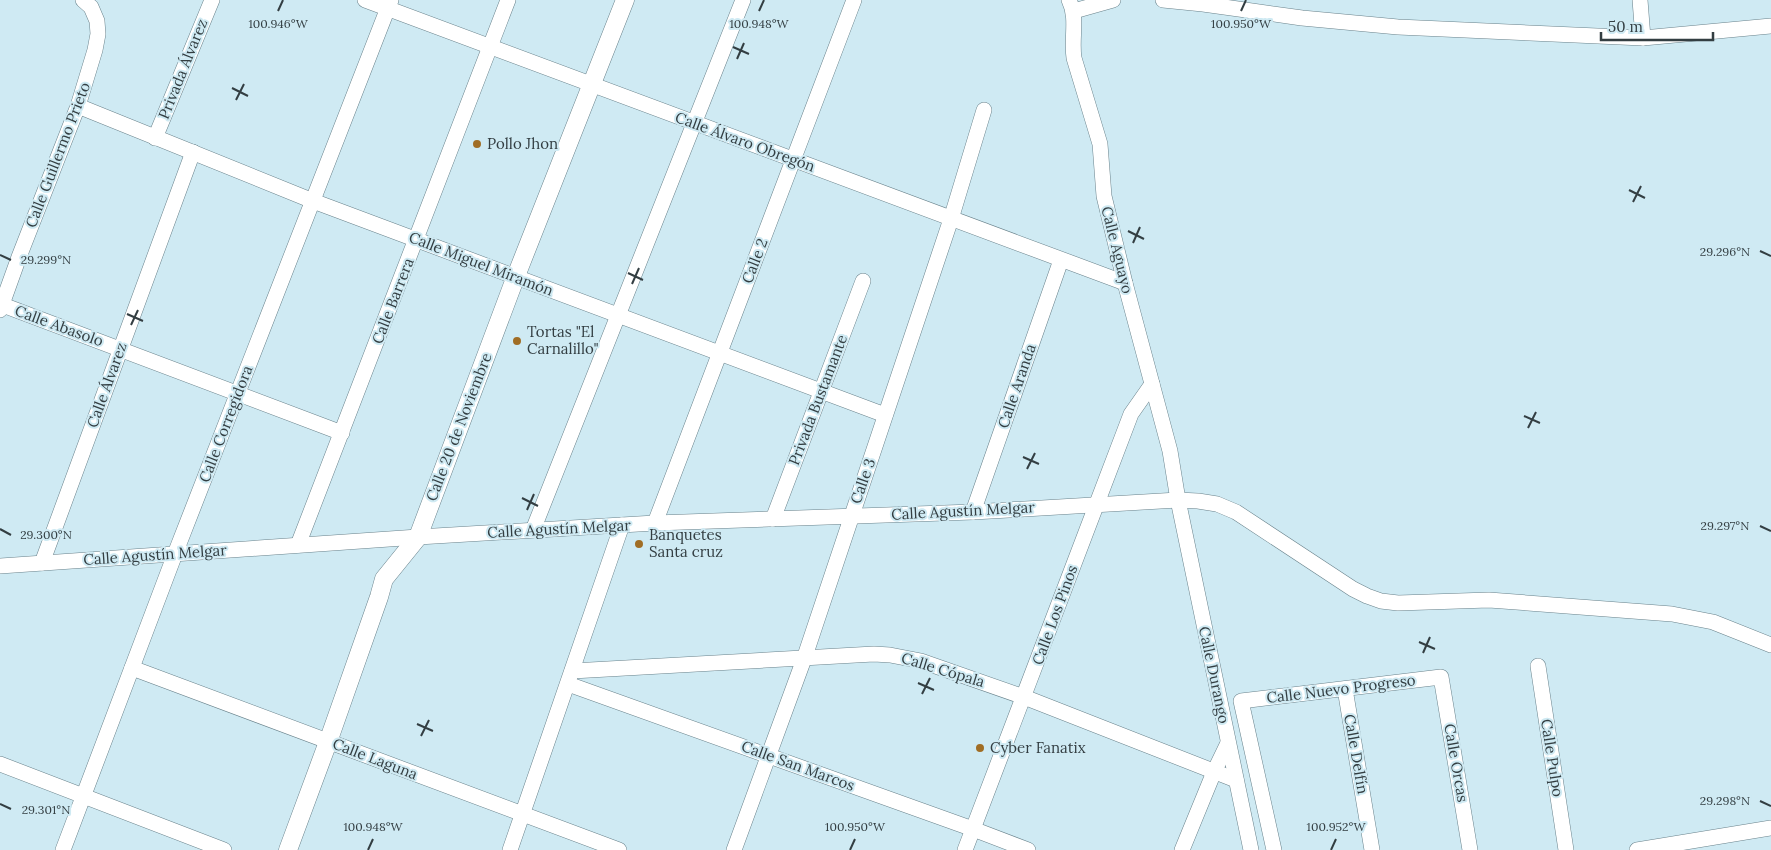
<svg xmlns="http://www.w3.org/2000/svg" width="1771" height="850" viewBox="0 0 1771 850" font-family="Lora,serif">
	<style>
		.lines { fill: none; stroke-linecap: round; stroke-linejoin: round }
		.minor-casing { stroke: #69828b; stroke-width: 16 }
		.tertiary-casing { stroke: #69828b; stroke-width: 19 }
		.minor { stroke: #fff; stroke-width: 15 }
		.tertiary { stroke: #fff; stroke-width: 18 }
		.ticks { fill: none; stroke: #333e42; stroke-width: 2 }
		.poi-dot { fill: #a06d24; stroke: #cfeaf3; stroke-width: 2 }
		.labels { text-anchor: middle; stroke-width: 4; stroke-linejoin: round; paint-order: stroke }
		.street-label { font-size: 15px; fill: #333e42; stroke: #cfeaf3 }
		.poi-label { font-size: 15px; fill: #333e42; stroke: #cfeaf3; text-anchor: start }
		.ticks-label { font-size: 12px; text-anchor: middle; fill: #333e42; stroke: #cfeaf3; stroke-width: 4; stroke-linejoin: round; paint-order: stroke }
	</style>
	<rect width="100%" height="100%" fill="#cfeaf3"/>
	<g class="lines">
		<g class="minor-casing">
			<g id="minor">
				<path d="M365,0L1125,283"/>
				<path d="M1069,0C1078,18 1071,38 1074,58L1100,144L1104,196L1125,283L1170,451L1178,500L1251,850"/>
				<path d="M1163,0L1203,4L1302,18L1398,27L1643,38L1771,26"/>
				<path d="M1640,0L1643,38"/>
				<path d="M1074,11L1113,0"/>
				<path d="M78,106L313,201L885,415"/>
				<path d="M155,138L212,0"/>
				<path d="M0,304L342,433"/>
				<path d="M0,310L19,257L78,106L95,50L98,34L97,21L91,7L83,0"/>
				<path d="M973,512L1061,260"/>
				<path d="M773,519L863,281"/>
				<path d="M655,523L854,0"/>
				<path d="M533,530L743,0"/>
				<path d="M298,545L508,0"/>
				<path d="M42,563L193,152"/>
				<path d="M0,566L418,537L655,523L973,512L1178,500L1198,501L1217,504L1236,512L1353,589L1367,596L1381,601L1398,603L1489,600L1672,614L1713,622L1771,645"/>
				<path d="M1538,666L1566,850"/>
				<path d="M132,668L619,850"/>
				<path d="M572,671L874,654L890,655L921,661L1024,697L1236,780"/>
				<path d="M568,684L973,829L1028,850"/>
				<path d="M1345,689L1372,850"/>
				<path d="M0,764L224,850"/>
				<path d="M63,850L175,554L391,0"/>
				<path d="M510,850L622,525"/>
				<path d="M734,850L804,659L951,219L984,110"/>
				<path d="M965,850L1131,414L1152,384"/>
				<path d="M1182,850L1214,772L1228,743"/>
				<path d="M1274,850L1241,701L1441,677L1470,850"/>
				<path d="M1637,850L1771,828"/>
			</g>
		</g>
		<g class="tertiary-casing">
			<path id="tertiary" d="M288,850L328,742L379,597L384,579L418,537L516,276L625,0"/>
		</g>
		<use href="#minor" class="minor"/>
		<use href="#tertiary" class="tertiary"/>
	</g>
	<path class="ticks" d="M278,11L283,0M759,11L764,0M1241,11L1246,0M733,47L749,54M737,59L744,43M232,88L248,96M236,100L244,84M1629,190L1645,198M1633,202L1641,186M1128,231L1144,239M1133,243L1140,227M1760,251L1771,256M0,255L11,260M628,273L643,280M632,284L639,268M127,314L143,321M131,325L138,310M1524,416L1540,423M1528,428L1536,412M1023,457L1039,464M1027,469L1035,453M522,498L538,506M527,510L534,494M1760,526L1771,531M0,529L11,535M1419,642L1435,649M1423,653L1430,637M918,683L934,690M922,694L930,678M417,724L433,731M421,736L429,720M1760,801L1771,806M0,804L11,809M368,850L373,839M850,850L855,839M1331,850L1336,839"/>
	<g class="poi-dot">
		<circle cx="477" cy="144" r="5"/>
		<circle cx="517" cy="341" r="5"/>
		<circle cx="639" cy="544" r="5"/>
		<circle cx="980" cy="748" r="5"/>
	</g>
	<g class="labels">
		<g class="street-label">
			<text transform="translate(183 69) rotate(-68)" y="5">Privada Álvarez</text>
			<text transform="translate(745 142) rotate(20)" y="5">Calle Álvaro Obregón</text>
			<text transform="translate(58 155) rotate(-69)" y="5">Calle Guillermo Prieto</text>
			<text transform="translate(1117 250) rotate(76)" y="5">Calle Aguayo</text>
			<text transform="translate(755 261) rotate(-69)" y="5">Calle 2</text>
			<text transform="translate(481 264) rotate(21)" y="5">Calle Miguel Miramón</text>
			<text transform="translate(393 301) rotate(-69)" y="5">Calle Barrera</text>
			<text transform="translate(59 326) rotate(20)" y="5">Calle Abasolo</text>
			<text transform="translate(107 385) rotate(-70)" y="5">Calle Álvarez</text>
			<text transform="translate(1017 386) rotate(-71)" y="5">Calle Aranda</text>
			<text transform="translate(818 400) rotate(-69)" y="5">Privada Bustamante</text>
			<text transform="translate(226 424) rotate(-69)" y="5">Calle Corregidora</text>
			<text transform="translate(459 427) rotate(-69)" y="5">Calle 20 de Noviembre</text>
			<text transform="translate(863 481) rotate(-71)" y="5">Calle 3</text>
			<text transform="translate(963 511) rotate(-3)" y="5">Calle Agustín Melgar</text>
			<text transform="translate(559 529) rotate(-3)" y="5">Calle Agustín Melgar</text>
			<text transform="translate(155 555) rotate(-4)" y="5">Calle Agustín Melgar</text>
			<text transform="translate(1055 615) rotate(-70)" y="5">Calle Los Pinos</text>
			<text transform="translate(943 670) rotate(17)" y="5">Calle Cópala</text>
			<text transform="translate(1214 675) rotate(78)" y="5">Calle Durango</text>
			<text transform="translate(1341 689) rotate(-7)" y="5">Calle Nuevo Progreso</text>
			<text transform="translate(1356 754) rotate(80)" y="5">Calle Delfín</text>
			<text transform="translate(1552 758) rotate(81)" y="5">Calle Pulpo</text>
			<text transform="translate(375 759) rotate(21)" y="5">Calle Laguna</text>
			<text transform="translate(1456 763) rotate(80)" y="5">Calle Orcas</text>
			<text transform="translate(798 766) rotate(20)" y="5">Calle San Marcos</text>
		</g>
		<g class="poi-label">
			<text x="487" y="149">Pollo Jhon</text>
			<text x="527" y="337">Tortas "El<tspan x="527" dy="17">Carnalillo"</tspan></text>
			<text x="649" y="540">Banquetes<tspan x="649" dy="17">Santa cruz</tspan></text>
			<text x="990" y="753">Cyber Fanatix</text>
		</g>
	</g>
	<g class="ticks-label">
		<text x="278" y="28">100.946°W</text>
		<text x="759" y="28">100.948°W</text>
		<text x="1241" y="28">100.950°W</text>
		<text x="1725" y="256">29.296°N</text>
		<text x="46" y="264">29.299°N</text>
		<text x="1725" y="530">29.297°N</text>
		<text x="46" y="539">29.300°N</text>
		<text x="1725" y="805">29.298°N</text>
		<text x="46" y="814">29.301°N</text>
		<text x="373" y="831">100.948°W</text>
		<text x="855" y="831">100.950°W</text>
		<text x="1336" y="831">100.952°W</text>
	</g>
	<path d="M1601 32v8h112v-8" fill="none" stroke="#333e42" stroke-width="2.5"/>
	<text x="1608" y="32" font-size="15" fill="#333e42" stroke="#cfeaf3" stroke-width="4" paint-order="stroke">50 m</text>
</svg>
